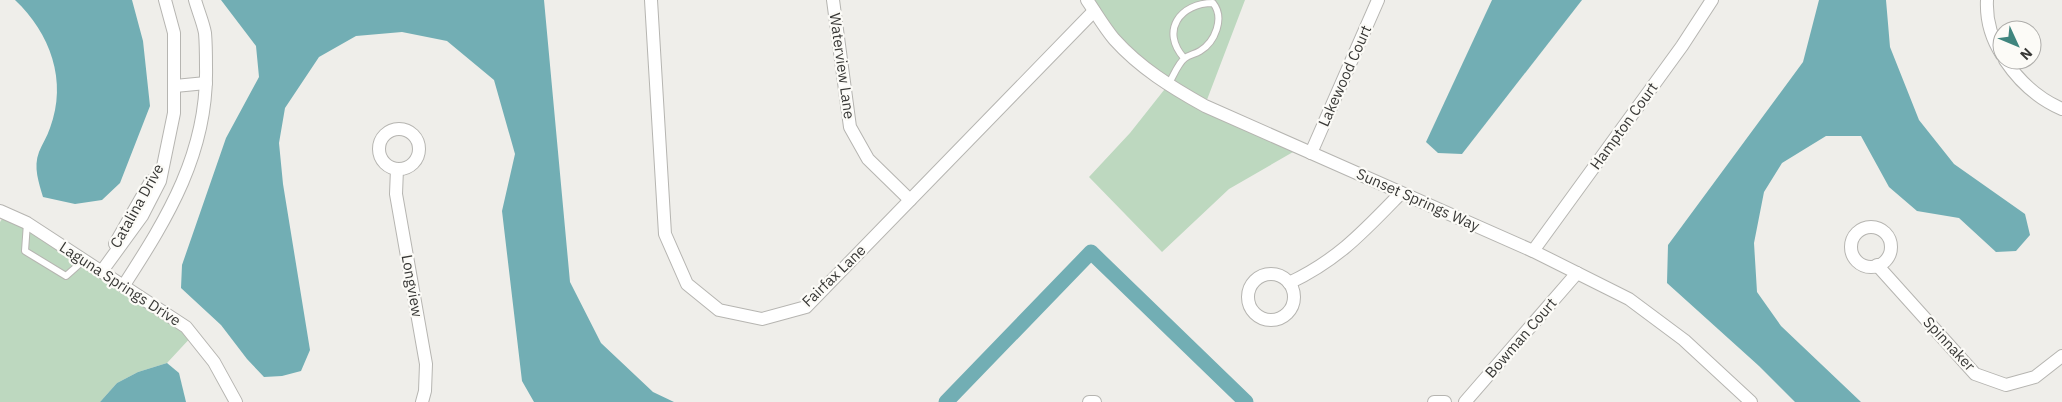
<svg xmlns="http://www.w3.org/2000/svg" width="2062" height="402" viewBox="0 0 2062 402" font-family="'IBM Plex Sans',sans-serif">
	<style>
		.green { fill: #bdd8bf }
		.water { fill: #72aeb4 }
		.lines { fill: none; stroke-linecap: round; stroke-linejoin: round }
		.canal { stroke: #72aeb4; stroke-width: 15 }
		.service-casing { stroke: #b6b5b1; stroke-width: 8 }
		.minor-casing { stroke: #b6b5b1; stroke-width: 14 }
		.service { stroke: #fff; stroke-width: 6 }
		.minor { stroke: #fff; stroke-width: 12 }
		.labels { text-anchor: middle; stroke-width: 4.5; stroke-linejoin: round; paint-order: stroke }
		.street-label { font-size: 15px; fill: #383836; stroke: #fcfbf7 }
	</style>
	<rect width="100%" height="100%" fill="#efeeea"/>
	<g class="green">
		<path d="M1087,0H1245L1205,105L1300,148L1229,189L1162,252L1089,177L1130,133L1168,85L1131,57Z"/>
		<path d="M5,214L193,335L167,363L138,372L117,383L100,402H0V222Z"/>
	</g>
	<g class="water">
		<path d="M15,0H132L143,41L150,106L120,183L102,200L75,204L43,197C39,183 33,167 39,152C42,144 47,137 50,128C68,81 50,33 15,0Z"/>
		<path d="M221,0H544L570,282L601,343L653,392L674,402H534L522,381L502,211L515,154L494,80L447,41L402,32L356,36L319,57L285,108L279,143L283,184L310,350L301,371L282,376L264,377L247,359L221,325L181,288L182,265L226,138L259,77L256,46Z"/>
		<path d="M1492,0H1582L1462,154L1438,153L1426,142Z"/>
		<path d="M1819,0H1886L1890,47L1919,120L1954,164L2025,214L2030,235L2016,251L1996,252L1959,218L1917,211L1889,187L1861,136H1826L1782,163L1764,192L1754,243L1757,292L1781,326L1861,402H1795L1759,366L1667,283L1668,245L1803,62Z"/>
		<path d="M167,363L179,373L186,402H100L117,383L138,372Z"/>
	</g>
	<g class="lines">
		<path class="canal" d="M946,402L1091,252L1246,402"/>
		<g class="service-casing">
			<g id="service">
				<path d="M1168,85C1173,77 1178,63 1185,58C1189,55 1195,54 1200,51C1215,42 1225,18 1213,3C1180,3 1160,31 1184,58"/>
				<path d="M27,223L25,251L66,276L84,260"/>
			</g>
		</g>
		<g class="minor-casing">
			<g id="minor">
				<path d="M651,0L665,234L687,284L719,310L762,319L806,307L1094,11"/>
				<path d="M833,0L850,127L868,159L910,200"/>
				<path d="M1087,0C1096,13 1104,27 1114,39C1140,68 1171,87 1205,106L1533,251L1629,299L1684,340L1751,402"/>
				<path d="M1987,0C1986,20 1991,38 2002,55"/>
				<path d="M2005,60C2019,81 2039,99 2062,109"/>
				<path d="M175,86L206,83"/>
				<circle cx="399" cy="149" r="20"/>
				<path d="M1311,153L1378,0"/>
				<path d="M397,169L396,194L426,364L425,391L422,402"/>
				<path d="M0,211L27,223L186,327L214,362L236,402"/>
				<circle cx="1871" cy="247" r="20"/>
				<path d="M115,244L151,181"/>
				<path d="M1533,251L1682,46L1712,0"/>
				<path d="M1877,265L1975,374L2006,385L2035,377L2062,356"/>
				<path d="M102,271L142,216L160,181L174,113V33L165,0"/>
				<circle cx="1271" cy="297" r="23"/>
				<path d="M1289,283C1338,260 1364,231 1401,193"/>
				<path d="M124,285C168,217 208,152 206,67C206,56 206,44 205,33C203,22 198,11 195,0"/>
				<path d="M1089,402H1095"/>
				<path d="M1434,402H1445"/>
				<path d="M1465,402L1577,273"/>
			</g>
		</g>
		<use href="#service" class="service"/>
		<use href="#minor" class="minor"/>
	</g>
	<g class="labels">
		<g class="street-label">
			<text transform="translate(842 66) rotate(82)" y="5">Waterview Lane</text>
			<text transform="translate(1345 76) rotate(-66)" y="5">Lakewood Court</text>
			<text transform="translate(1624 126) rotate(-54)" y="5">Hampton Court</text>
			<text transform="translate(1418 200) rotate(24)" y="5">Sunset Springs Way</text>
			<text transform="translate(137 206) rotate(-61)" y="5">Catalina Drive</text>
			<text transform="translate(834 276) rotate(-44)" y="5">Fairfax Lane</text>
			<text transform="translate(120 284) rotate(33)" y="5">Laguna Springs Drive</text>
			<text transform="translate(412 286) rotate(80)" y="5">Longview</text>
			<text transform="translate(1521 338) rotate(-49)" y="5">Bowman Court</text>
			<text transform="translate(1949 344) rotate(47)" y="5">Spinnaker</text>
		</g>
	</g>
	<g transform="translate(2017 45) rotate(134)"><circle r="24" fill="#fcfbf7" stroke="#aeadaa"/>
	<path d="M0-4L9 19L0 12L-9 19Z" fill="#3f857e"/>
	<text y="-8" font-size="14" font-weight="bold" text-anchor="middle" fill="#383836">N</text>
	</g>
</svg>
